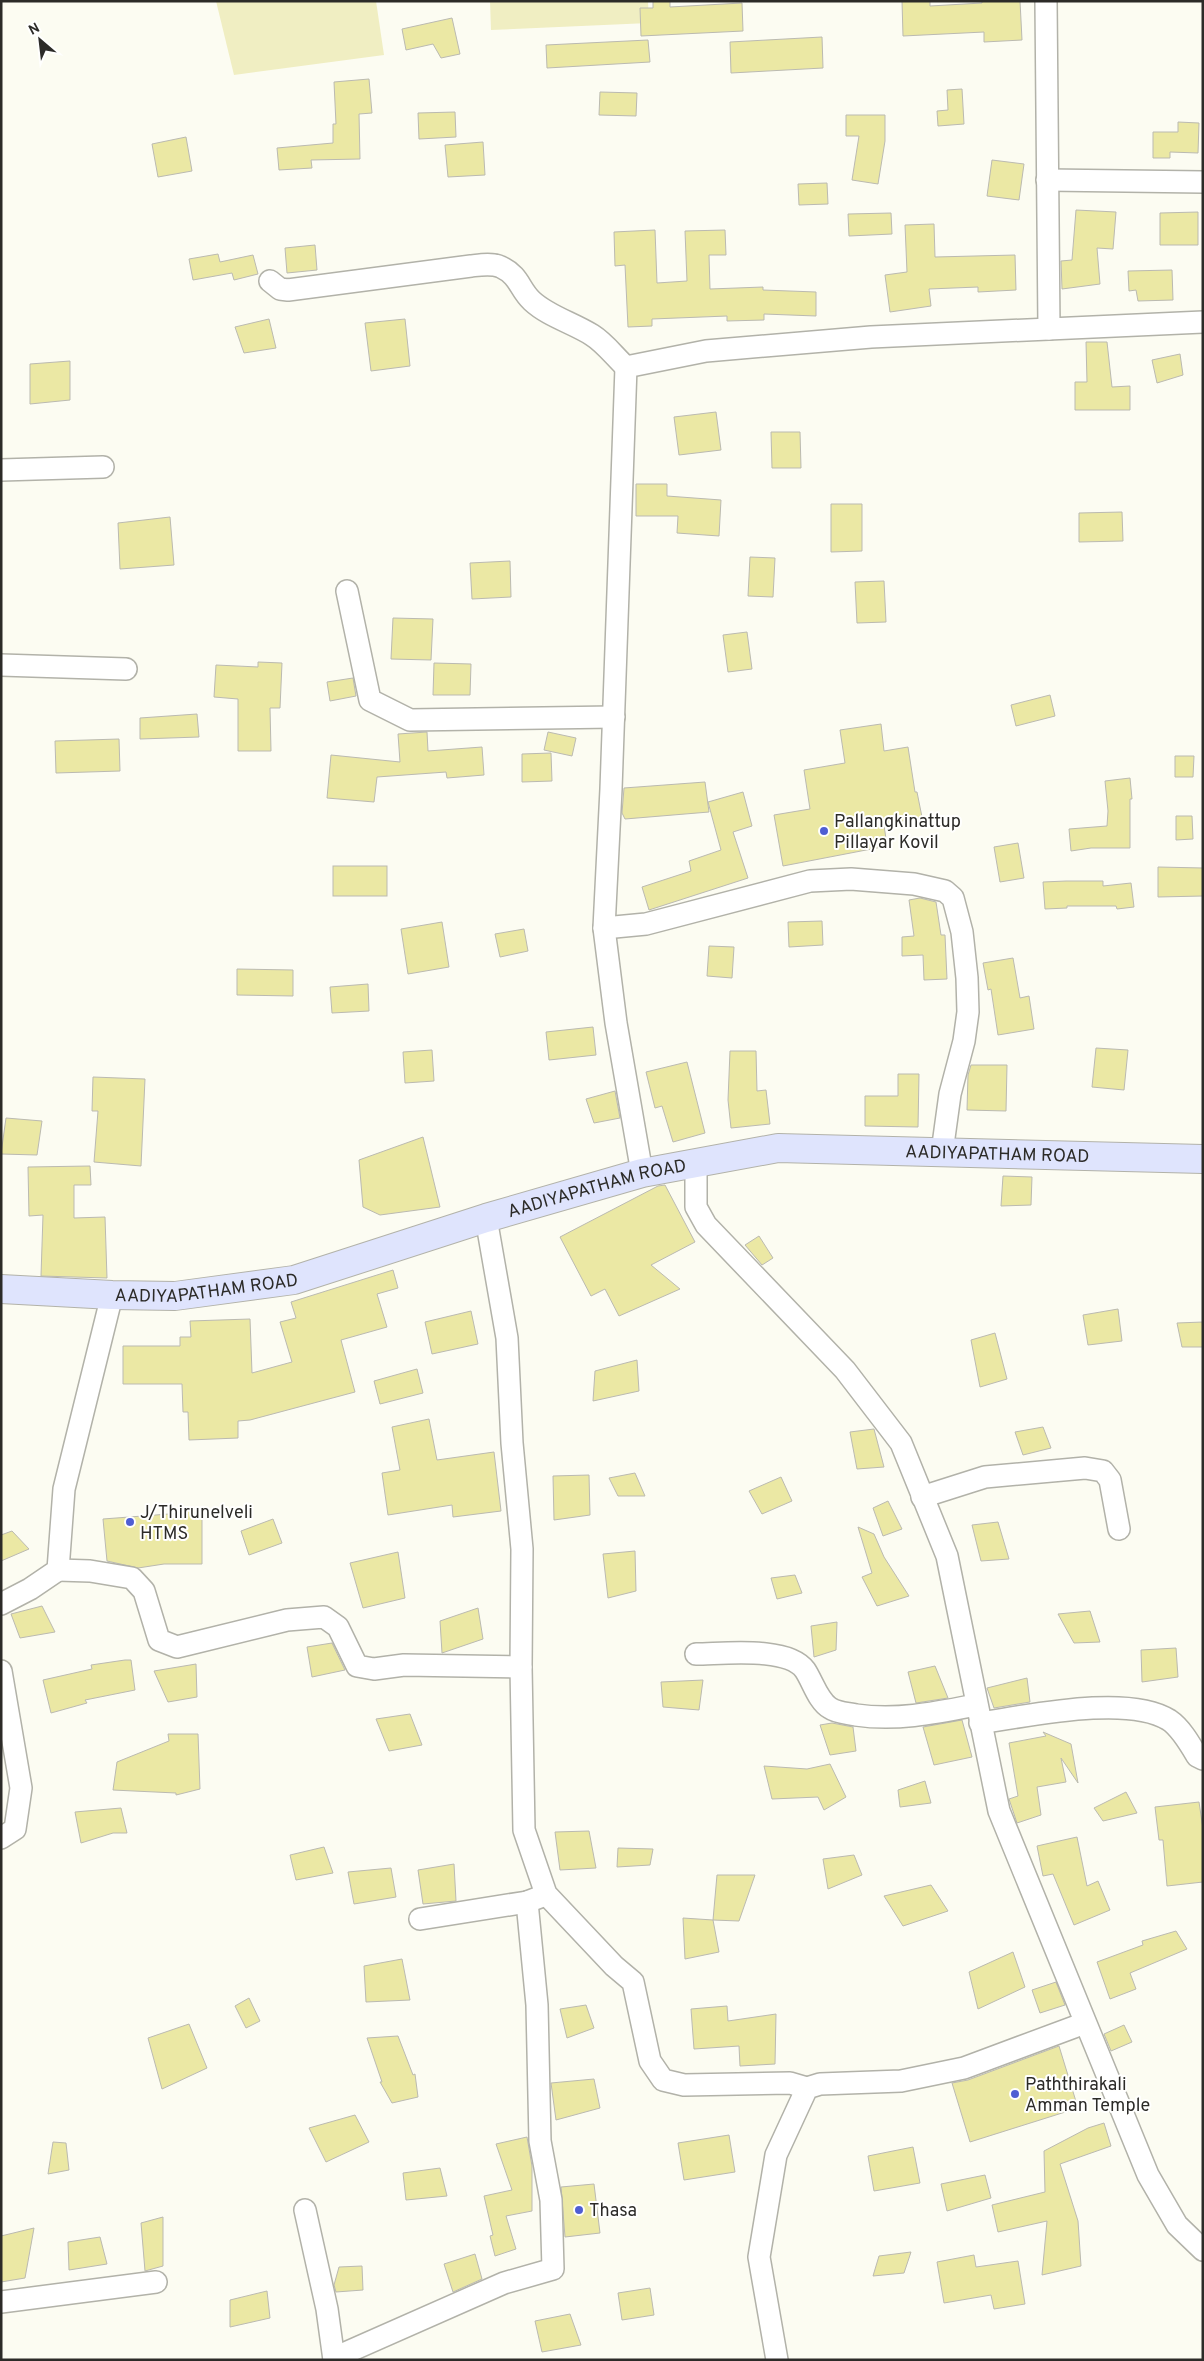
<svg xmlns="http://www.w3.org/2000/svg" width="1204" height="2361" viewBox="0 0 1204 2361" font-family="Overpass,sans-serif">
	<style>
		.green { fill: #f0eec2 }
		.building { fill: #ebe8a4; stroke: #bbbab1 }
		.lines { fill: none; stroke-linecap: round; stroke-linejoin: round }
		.street-casing { stroke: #b2b2a9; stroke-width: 24 }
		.secondary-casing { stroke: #b2b2a9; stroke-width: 30 }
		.street { stroke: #fff; stroke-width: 21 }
		.secondary { stroke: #dfe4fd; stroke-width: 28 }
		.poi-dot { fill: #4f5ed3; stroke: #fffffe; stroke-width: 2 }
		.labels { text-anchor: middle; stroke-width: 4; stroke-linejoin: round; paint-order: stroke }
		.poi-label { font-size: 18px; fill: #2c2b28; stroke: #fffffe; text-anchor: start }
		.street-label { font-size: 18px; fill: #2c2b28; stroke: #fffffe }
	</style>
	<rect width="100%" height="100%" fill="#fcfcf2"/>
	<g class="green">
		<path d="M216,1H376L384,55L234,75Z"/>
		<path d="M490,1H648L649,23L491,30Z"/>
	</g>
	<g class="building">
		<path d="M653,1H670V7L742,3L743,31L641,36L640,8H653Z"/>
		<path d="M902,1H930V6L982,3V1H1020L1022,40L984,42V32L903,36Z"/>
		<path d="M452,18L460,54L441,58L433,44L406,50L402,29Z"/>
		<path d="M822,37L823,68L731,73L730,42Z"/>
		<path d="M648,40L650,62L547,68L546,45Z"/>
		<path d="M369,79L372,113L359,114L360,159L311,160L312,168L279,170L277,148L333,143V124H336L334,82Z"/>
		<path d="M962,89L964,124L938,126L937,111L948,110L947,90Z"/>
		<path d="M600,92L637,93L636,116L599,115Z"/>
		<path d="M455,112L456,137L419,139L418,113Z"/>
		<path d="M846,115H885V141L878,184L852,180L859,136H846Z"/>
		<path d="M1178,122L1199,123L1198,153L1170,152V158H1153V132H1178Z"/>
		<path d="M186,137L192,171L158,177L152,144Z"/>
		<path d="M483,142L485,175L448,177L445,145Z"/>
		<path d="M992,160L1024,164L1019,200L987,196Z"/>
		<path d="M827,183L828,204L799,205L798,184Z"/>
		<path d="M1076,210L1116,212L1113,249L1097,248L1100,284L1062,289L1061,261L1072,260Z"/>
		<path d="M1198,212V245H1160V213Z"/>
		<path d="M891,213L892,234L849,236L848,214Z"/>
		<path d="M934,224L935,257L1015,255L1016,290L978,292V287L929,289L931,306L890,312L885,275L907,272L905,225Z"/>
		<path d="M655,230L657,283L687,281L685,231L725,230L726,255H709L710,289L763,287V290L816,292V316L764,314V320L727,321V316L652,319V326L628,327L625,265L615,266L614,232Z"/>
		<path d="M315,245L317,270L287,273L285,248Z"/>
		<path d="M218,254L220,262L253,255L258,274L234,280L232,273L193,280L189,259Z"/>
		<path d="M1172,270L1173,300L1138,301L1136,290L1129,291L1128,271Z"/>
		<path d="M269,319L276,348L244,353L235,327Z"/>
		<path d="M405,319L410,366L371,371L365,323Z"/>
		<path d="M1086,342H1107L1112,387L1130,386V410H1075V382H1087Z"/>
		<path d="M1180,354L1183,375L1157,383L1152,360Z"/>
		<path d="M70,361V400L30,404V364Z"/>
		<path d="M716,412L721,450L679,455L674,417Z"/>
		<path d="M771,432H800L801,468H772Z"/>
		<path d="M636,484H667V496L721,500L719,536L677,533L678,516H636Z"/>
		<path d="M831,504H862V551L831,552Z"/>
		<path d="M1122,512L1123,541L1079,542V513Z"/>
		<path d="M170,517L174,565L120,569L118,523Z"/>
		<path d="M750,557L775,558L773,597L748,596Z"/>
		<path d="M510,561L511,597L472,599L470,563Z"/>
		<path d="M884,581L886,622L857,623L855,582Z"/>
		<path d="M393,618L433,619L431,660L391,659Z"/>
		<path d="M747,632L752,669L728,672L723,635Z"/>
		<path d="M258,662L282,663L280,708H270L271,751H238V699L214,697L216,665L258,667Z"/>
		<path d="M434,663L471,664L470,695H433Z"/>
		<path d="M353,678L356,696L330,701L327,682Z"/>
		<path d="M1050,695L1055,716L1016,726L1011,705Z"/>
		<path d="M197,714L199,737L140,739V718Z"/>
		<path d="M881,724L884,751L908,747L915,792H917L922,817L884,825L887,846L783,866L774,815L810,809L804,770L845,763L840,730Z"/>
		<path d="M427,732L428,751L482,747L484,775L447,778L446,772L377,777L374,802L327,798L331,755L400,762L398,734Z"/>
		<path d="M548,732L576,738L572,756L544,750Z"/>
		<path d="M119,739L120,771L56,773L55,741Z"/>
		<path d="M551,753L552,781L522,782V754Z"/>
		<path d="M1175,756H1194L1193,777H1175Z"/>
		<path d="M1130,778L1132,799H1130V848H1091L1071,851L1069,829L1107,826L1108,811L1105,781Z"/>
		<path d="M705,782L709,812L625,819L622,813L624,788Z"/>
		<path d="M743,792L752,826L733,832L748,878L649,910L642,887L691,871L689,861L721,850L708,802Z"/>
		<path d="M1176,816H1192L1193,839L1176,840Z"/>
		<path d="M1018,843L1024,878L1000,882L994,847Z"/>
		<rect x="333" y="866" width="54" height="30"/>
		<path d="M1158,867L1203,868V896L1158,897Z"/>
		<path d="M1066,881H1103V886L1131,883L1134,907L1117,909L1116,906H1067V908L1045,909L1043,882Z"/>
		<path d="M920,898L936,902L941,935H945L947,979L924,980L923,955L902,956V937L914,936L909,900Z"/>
		<path d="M822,921L823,945L789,947L788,922Z"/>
		<path d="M442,922L449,967L408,974L401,929Z"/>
		<path d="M524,929L528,951L500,957L495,934Z"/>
		<path d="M709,946L734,947L732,978L707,976Z"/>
		<path d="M1013,958L1020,998L1029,996L1034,1029L998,1035L991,989L988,990L983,963Z"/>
		<path d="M237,969L293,970V996L237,995Z"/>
		<path d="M368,984L369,1011L332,1013L330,987Z"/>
		<path d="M593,1027L596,1055L549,1060L546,1032Z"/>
		<path d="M1096,1048L1128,1050L1124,1090L1092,1087Z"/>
		<path d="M432,1050L434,1081L405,1083L403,1052Z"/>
		<path d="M730,1051H756L757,1091L766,1090L770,1124L731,1128L728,1100Z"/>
		<path d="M687,1062L705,1133L673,1142L662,1106L655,1108L646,1072Z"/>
		<path d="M971,1065H1007L1006,1111L967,1110L968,1075Z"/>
		<path d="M898,1074H919L918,1127L865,1126V1096H898Z"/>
		<path d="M93,1077L145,1079L141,1166L94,1162L98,1111H92Z"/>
		<path d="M615,1091L620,1118L594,1123L586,1099Z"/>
		<path d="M6,1118L42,1121L37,1155L1,1154Z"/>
		<path d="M423,1137L440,1207L380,1215L363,1207L359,1160Z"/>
		<path d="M90,1166L91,1185H74V1218L105,1217L107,1278L41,1276L43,1215L29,1216L28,1167Z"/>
		<path d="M1003,1176L1032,1177L1031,1205L1001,1206Z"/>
		<path d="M665,1185L695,1242L651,1265L680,1289L619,1316L605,1289L591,1296L560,1237L658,1186Z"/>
		<path d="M759,1236L773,1258L762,1265L745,1245Z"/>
		<path d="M393,1270L398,1288L377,1294L387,1327L341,1340L355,1392L250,1420L238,1421V1438L189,1440L188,1412H183L182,1384H123V1346H180V1337H191L190,1321L250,1319L252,1373L292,1362L280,1322L296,1318L291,1302Z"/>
		<path d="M1118,1309L1122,1341L1088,1345L1083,1315Z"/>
		<path d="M471,1311L478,1344L432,1354L425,1322Z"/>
		<path d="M1203,1322V1347H1182L1177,1323Z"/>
		<path d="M995,1333L1007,1379L980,1387L971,1340Z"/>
		<path d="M637,1360L639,1391L593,1401L595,1371Z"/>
		<path d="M417,1369L423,1393L380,1404L374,1381Z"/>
		<path d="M429,1419L437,1460L494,1452L501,1511L453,1517L452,1505L388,1515L382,1473L400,1470L392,1427Z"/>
		<path d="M1043,1427L1051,1448L1023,1455L1015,1432Z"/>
		<path d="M874,1429L884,1467L857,1469L850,1432Z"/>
		<path d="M635,1473L645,1496H618L609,1478Z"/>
		<path d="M589,1475L590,1515L554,1520L553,1476Z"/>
		<path d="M781,1477L792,1501L762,1514L749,1491Z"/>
		<path d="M888,1501L902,1529L883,1536L873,1508Z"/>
		<path d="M181,1509H202V1564H164L138,1568L107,1561L103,1519L182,1513Z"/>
		<path d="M273,1519L282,1543L249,1555L241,1531Z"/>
		<path d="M998,1522L1009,1559L981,1561L972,1525Z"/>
		<path d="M858,1527L874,1534L884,1557L909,1596L877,1606L862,1577L872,1573Z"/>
		<path d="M12,1531L29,1549L1,1561V1535Z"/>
		<path d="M635,1551L636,1591L608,1598L603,1554Z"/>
		<path d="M398,1552L405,1598L363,1608L350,1563Z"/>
		<path d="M795,1575L802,1593L777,1599L771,1578Z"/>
		<path d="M42,1606L55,1632L20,1638L11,1614Z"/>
		<path d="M478,1608L483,1639L442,1653L440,1621Z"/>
		<path d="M1090,1611L1100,1642L1074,1643L1058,1614Z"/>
		<path d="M837,1622L836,1650L814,1657L811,1626Z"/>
		<path d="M332,1643L345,1670L312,1677L307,1647Z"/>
		<path d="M1176,1648L1178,1677L1142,1682L1141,1650Z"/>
		<path d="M125,1660H131L135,1690L85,1700L87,1703L51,1713L43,1680L92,1669L91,1665Z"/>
		<path d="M196,1664L197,1697L168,1702L154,1671Z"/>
		<path d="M935,1666L948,1698L916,1703L908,1672Z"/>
		<path d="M1027,1678L1030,1702L994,1708L987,1688Z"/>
		<path d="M703,1680L699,1710L663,1707L661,1682Z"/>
		<path d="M410,1714L422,1745L389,1751L376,1719Z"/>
		<path d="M962,1720L972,1757L934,1765L923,1727Z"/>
		<path d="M832,1723L853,1727L856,1751L830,1755L820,1725Z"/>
		<path d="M1043,1732L1071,1744L1078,1783L1061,1758L1066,1782L1037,1787L1041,1815L1017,1823L1009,1799L1018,1796L1009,1743L1046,1736Z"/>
		<path d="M168,1734H198L200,1789L176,1795V1793L113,1790L117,1762L169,1741Z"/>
		<path d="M830,1764L846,1797L824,1810L818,1797L772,1799L764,1766L807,1769Z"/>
		<path d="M925,1781L931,1803L900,1807L898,1790Z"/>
		<path d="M1126,1792L1137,1813L1103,1821L1094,1808Z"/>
		<path d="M1199,1802L1203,1829V1882L1167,1886L1163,1840H1159L1155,1807Z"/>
		<path d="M121,1808L127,1833H113L81,1843L75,1812Z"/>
		<path d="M589,1831L596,1868L560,1870L555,1832Z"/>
		<path d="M1077,1837L1087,1886L1098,1881L1110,1910L1074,1925L1053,1874L1043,1876L1037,1846Z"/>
		<path d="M324,1847L333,1873L296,1880L290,1855Z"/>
		<path d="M618,1848L653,1849L650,1865L617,1867Z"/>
		<path d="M854,1855L862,1875L828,1889L823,1859Z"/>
		<path d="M454,1864L456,1901L423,1904L418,1870Z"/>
		<path d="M391,1868L396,1897L354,1904L348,1872Z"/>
		<path d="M717,1875H755L739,1921L713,1920Z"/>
		<path d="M931,1885L948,1911L903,1926L884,1896Z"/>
		<path d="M683,1918L713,1920L719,1952L685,1959Z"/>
		<path d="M1176,1931L1187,1949L1130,1973L1136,1989L1110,1999L1097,1962L1143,1945L1142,1941Z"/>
		<path d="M1013,1952L1025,1987L978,2009L969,1972Z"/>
		<path d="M402,1959L410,2000L366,2002L364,1966Z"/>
		<path d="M1056,1982L1065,2005L1040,2013L1032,1990Z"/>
		<path d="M249,1998L260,2021L246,2028L235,2006Z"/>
		<path d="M586,2005L594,2028L567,2038L560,2009Z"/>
		<path d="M727,2006L728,2021L776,2014L775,2064L740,2066L739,2046L694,2049L691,2009Z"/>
		<path d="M189,2024L207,2068L162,2089L148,2038Z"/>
		<path d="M1124,2025L1132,2042L1111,2051L1104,2034Z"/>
		<path d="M398,2036L413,2075L415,2074L418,2097L392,2103L380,2082H382L367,2038Z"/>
		<path d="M1059,2046L1078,2108L970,2142L952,2083L968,2080Z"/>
		<path d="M594,2079L600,2108L556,2120L551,2083Z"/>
		<path d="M355,2115L369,2142L326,2162L309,2128Z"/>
		<path d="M1104,2123L1111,2146L1060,2164L1078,2221L1081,2266L1042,2275L1047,2221L998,2232L992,2205L1045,2192L1044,2151L1088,2128Z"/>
		<path d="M729,2135L735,2172L684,2180L678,2143Z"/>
		<path d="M527,2137L532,2166V2211L506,2216L516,2249L495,2256L490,2236L493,2235L484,2196L512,2190L496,2144Z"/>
		<path d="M53,2142L66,2143L69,2170L48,2174Z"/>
		<path d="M913,2147L920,2183L874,2191L868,2156Z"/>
		<path d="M440,2168L447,2196L406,2200L403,2173Z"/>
		<path d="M985,2175L991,2198L947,2211L941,2184Z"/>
		<path d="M594,2184L600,2233L565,2237L561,2187Z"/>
		<path d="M163,2217V2266L145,2271L141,2223Z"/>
		<path d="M34,2228L25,2278L1,2282V2236Z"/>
		<path d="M100,2237L107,2264L69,2270L68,2242Z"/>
		<path d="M911,2252L904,2273L873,2276L879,2256Z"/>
		<path d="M475,2254L482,2279L453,2292L444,2264Z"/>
		<path d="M974,2255L976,2267L1018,2261L1025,2304L994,2309L991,2295L944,2303L937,2262Z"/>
		<path d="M362,2266L363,2290L336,2292L334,2285L339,2267Z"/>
		<path d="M650,2288L654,2315L622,2320L618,2293Z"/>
		<path d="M267,2291L270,2318L230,2327V2300Z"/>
		<path d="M570,2314L581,2345L542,2352L535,2321Z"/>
	</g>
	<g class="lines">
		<g class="street-casing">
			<g id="street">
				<path d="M1046,1L1049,329"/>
				<path d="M1047,180L1203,182"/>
				<path d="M270,281L280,289L288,290L471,266C480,265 492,263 501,267C520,276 519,289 532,301C548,316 573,323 592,335C605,343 615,357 626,367"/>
				<path d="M1,470L103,467"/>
				<path d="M347,591L370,700L410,720L614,717"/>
				<path d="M1,665L126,669"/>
				<path d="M604,928L646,924L810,881L851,879L914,884L945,891L953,898L962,932L967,978L968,1012L964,1041L950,1094L942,1152"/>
				<path d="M696,1163V1207L706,1225L845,1370L901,1443L947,1556L999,1811L1148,2175L1177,2225L1203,2250"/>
				<path d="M642,1173L616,1023L604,928L611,789L626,367L706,351L871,337L1203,322"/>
				<path d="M486,1218L507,1338L512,1443L522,1549L521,1667L524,1830L546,1894L614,1966L633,1982L650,2061L663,2080L684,2085L790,2083L807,2088"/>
				<path d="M922,1497L985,1477L1085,1468L1103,1471L1110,1480L1119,1529"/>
				<path d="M58,1570L90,1571L132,1578L144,1591L159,1640L177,1647L287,1620L324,1617L338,1627L357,1666L374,1669L404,1665L521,1667"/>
				<path d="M1,1604L30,1589L58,1570L64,1489L112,1295"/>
				<path d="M696,1654C723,1654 788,1646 805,1670C813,1682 818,1701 830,1708C837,1713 847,1713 856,1715C897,1721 935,1713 976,1705"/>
				<path d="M1,1671L21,1788L15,1829L1,1838"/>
				<path d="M980,1723C1028,1716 1128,1694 1169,1720C1181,1728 1190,1744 1197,1756L1203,1759"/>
				<path d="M420,1919L527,1902L540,1897"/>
				<path d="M305,2210L327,2309L334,2360"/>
				<path d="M1,2302L156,2282"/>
				<path d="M334,2358L504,2283L553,2269L551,2200L540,2141L537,2005L527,1902"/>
				<path d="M777,2360L759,2257L776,2155L807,2088L820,2084L901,2081L964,2068L1085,2023"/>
			</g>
		</g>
		<g class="secondary-casing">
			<g id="secondary">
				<path id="s1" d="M1,1289L112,1295L175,1296L294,1280L486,1218L642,1173L778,1148L1203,1159"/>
			</g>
		</g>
		<use href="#street" class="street"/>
		<use href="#secondary" class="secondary"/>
	</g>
	<g class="poi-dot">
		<circle cx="824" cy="831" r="5"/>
		<circle cx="130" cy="1522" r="5"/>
		<circle cx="1015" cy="2094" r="5"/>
		<circle cx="579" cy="2210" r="5"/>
	</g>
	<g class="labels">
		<g class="poi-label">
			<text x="834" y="827">Pallangkinattup<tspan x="834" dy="21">Pillayar Kovil</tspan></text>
			<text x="140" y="1518">J/Thirunelveli<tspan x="140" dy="21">HTMS</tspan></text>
			<text x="1025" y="2090">Paththirakali<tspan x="1025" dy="21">Amman Temple</tspan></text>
			<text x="589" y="2216">Thasa</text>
		</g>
		<g class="street-label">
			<text dy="6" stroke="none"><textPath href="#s1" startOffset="1016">AADIYAPATHAM ROAD</textPath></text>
			<text dy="6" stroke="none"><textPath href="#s1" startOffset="611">AADIYAPATHAM ROAD</textPath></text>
			<text dy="6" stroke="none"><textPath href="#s1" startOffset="206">AADIYAPATHAM ROAD</textPath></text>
		</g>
	</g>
	<rect width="1204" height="2361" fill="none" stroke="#2c2b28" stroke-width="5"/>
	<g transform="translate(40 40) rotate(332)" stroke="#fffffe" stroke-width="4" paint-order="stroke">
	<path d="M0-4L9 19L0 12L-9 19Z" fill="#2c2b28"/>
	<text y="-8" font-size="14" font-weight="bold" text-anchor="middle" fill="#2c2b28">N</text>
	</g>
</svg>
